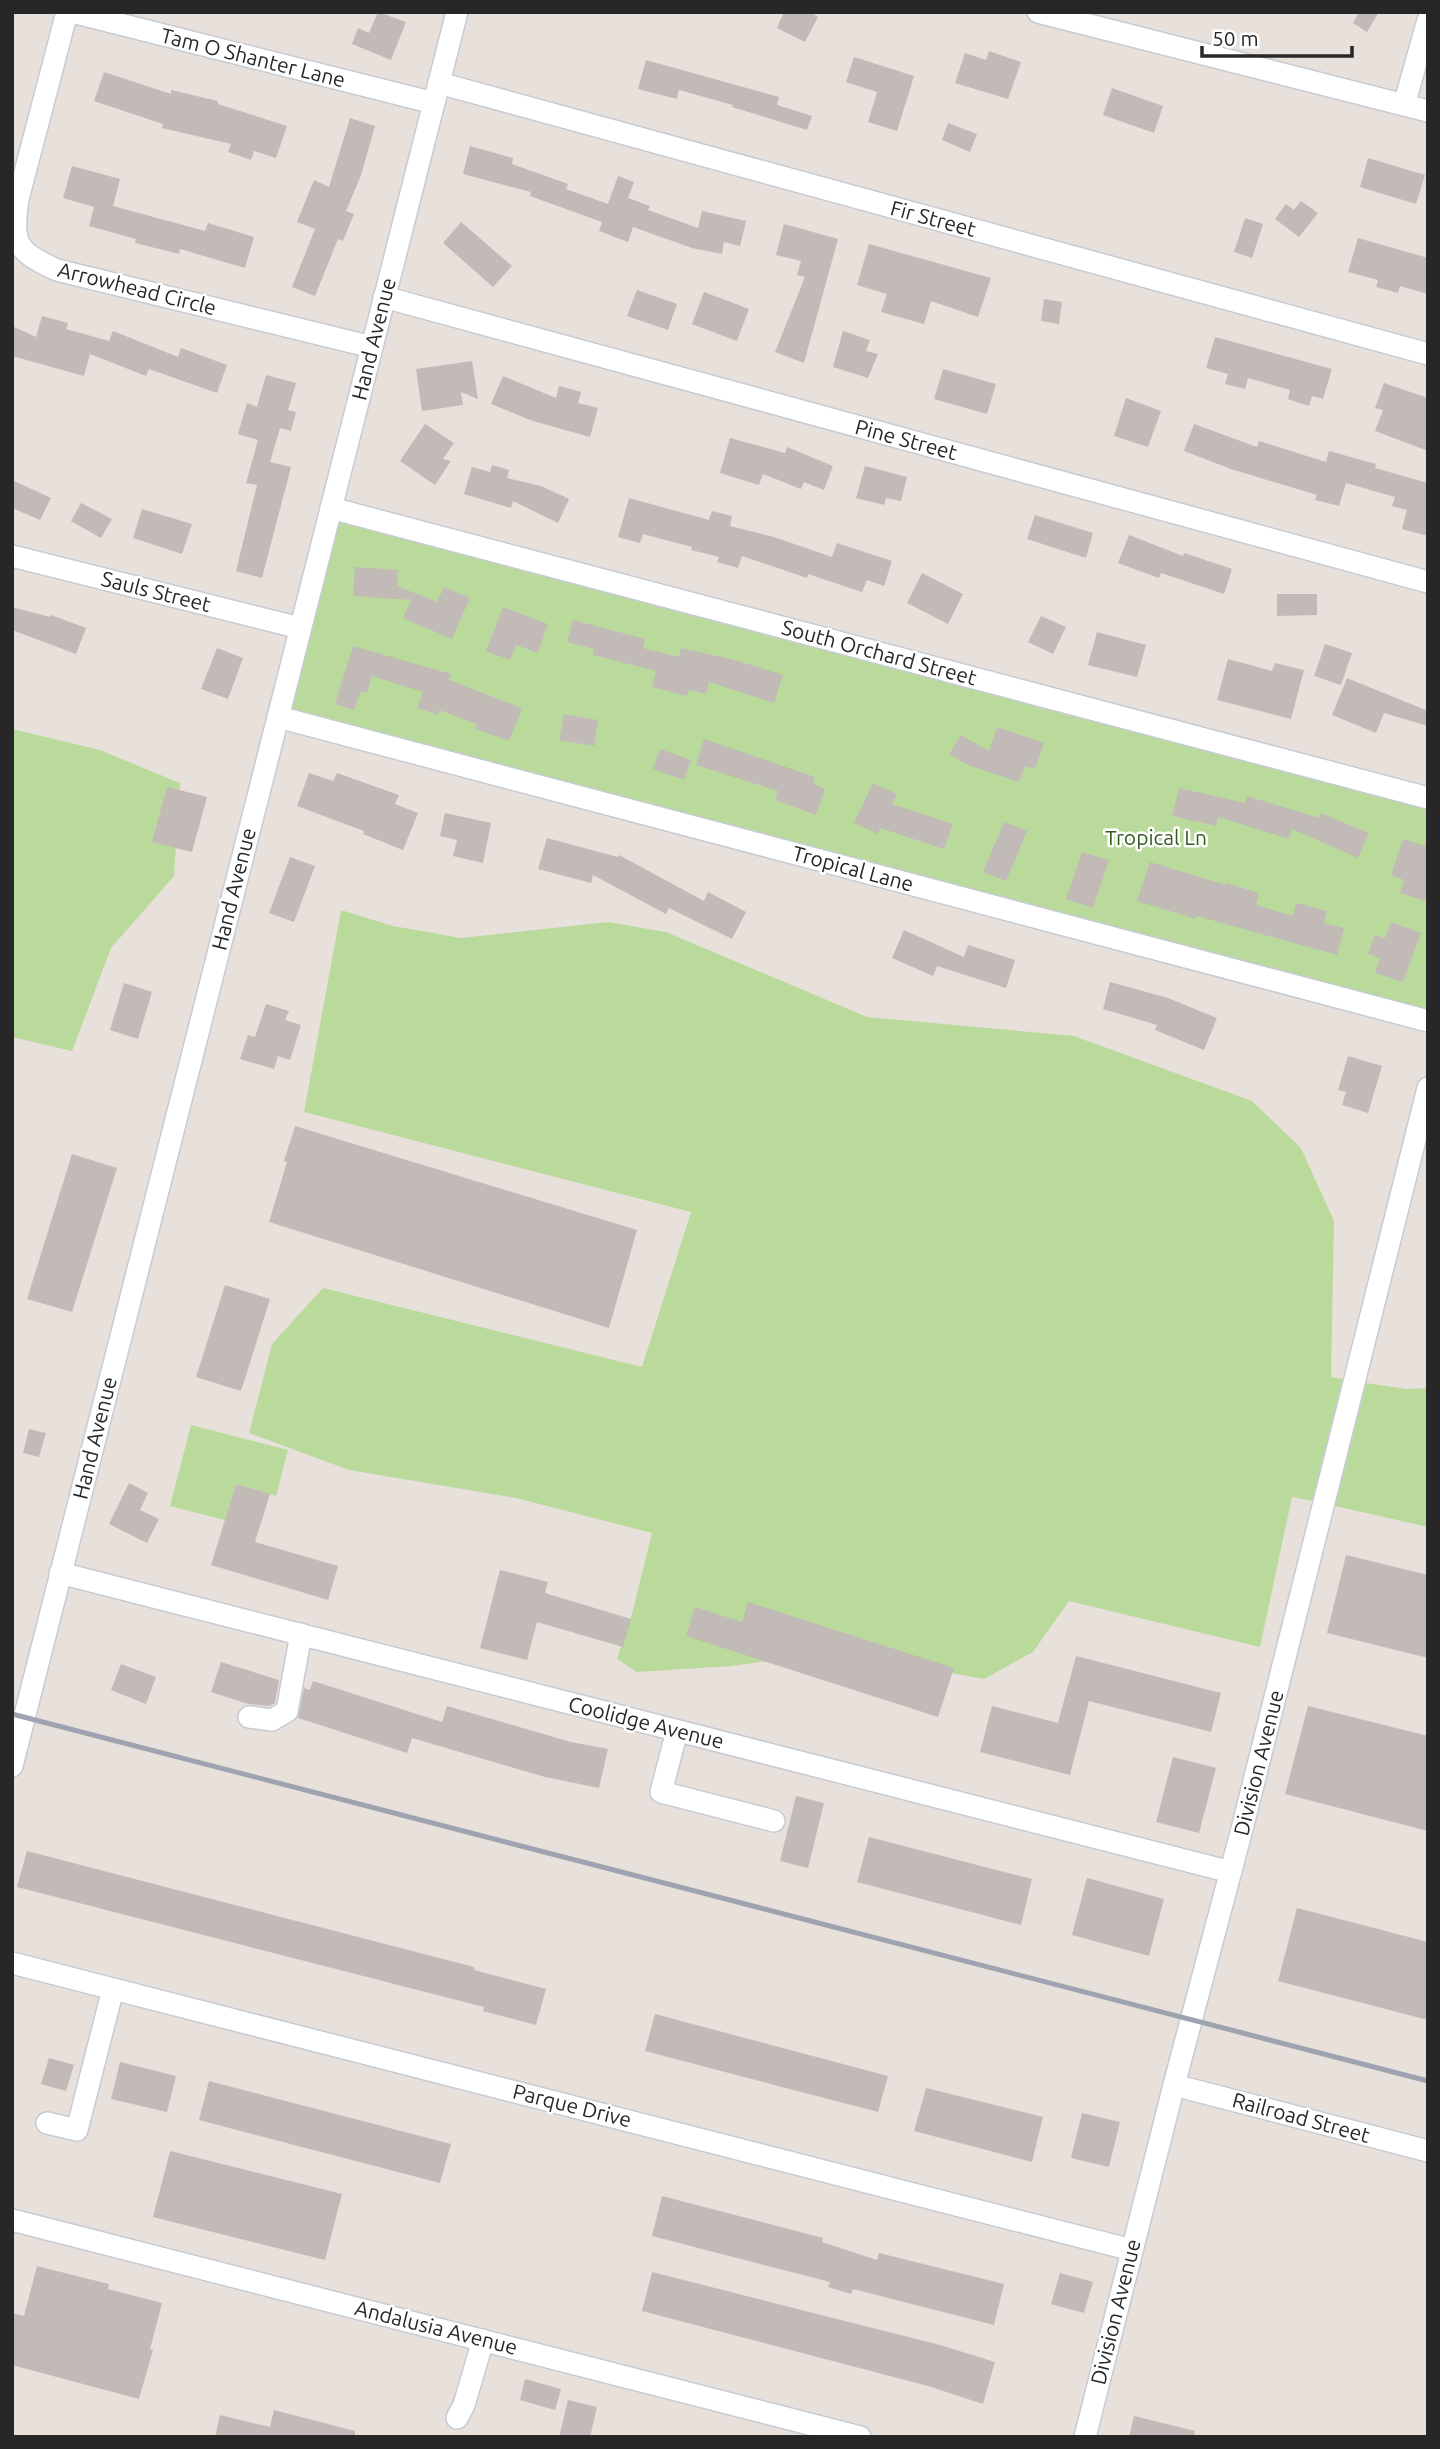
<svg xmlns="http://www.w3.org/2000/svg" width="1440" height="2449" viewBox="0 0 1440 2449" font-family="Ubuntu,sans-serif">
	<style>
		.green { fill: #bada9c }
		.building { fill: #c1bab7 }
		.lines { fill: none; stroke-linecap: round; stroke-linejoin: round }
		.minor-casing { stroke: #c6cbd4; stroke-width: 24 }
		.minor { stroke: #fff; stroke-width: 21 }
		.rail { stroke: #9ea3b0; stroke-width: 5 }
		.labels { text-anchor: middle; stroke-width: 5; stroke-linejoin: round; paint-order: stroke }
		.street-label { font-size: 21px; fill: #272727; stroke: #fff }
		.park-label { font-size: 21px; fill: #355b21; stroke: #fff }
	</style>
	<rect width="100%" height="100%" fill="#e8e0da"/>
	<g class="green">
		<path d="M339,521L1428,809V1010L292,709Z"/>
		<path d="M12,729L100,750L180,783L174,876L111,948L72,1051L12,1037Z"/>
		<path d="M341,910L393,926L461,938L608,922L666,932L867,1017L1074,1036L1252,1101L1301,1148L1334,1221L1331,1377L1343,1379L1313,1501L1292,1497L1260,1647L1069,1601L1033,1652L984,1679L928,1669L856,1649L731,1666L637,1672L617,1659L632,1614L652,1533L516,1498L349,1470L249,1433L272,1344L323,1288L642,1367L691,1212L304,1112Z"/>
		<path d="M1366,1383L1406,1389L1428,1388V1527L1335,1506Z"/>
		<path d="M191,1425L288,1450L276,1496L236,1484L225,1520L170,1506Z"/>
	</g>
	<g class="building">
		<path d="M378,12L406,22L391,60L352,44L358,28L369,33Z"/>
		<path d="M784,12H810L818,17L805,42L777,28Z"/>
		<path d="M1359,12H1379L1367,32L1353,23Z"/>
		<path d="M989,51L1021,62L1008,99L955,83L965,53L986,60Z"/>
		<path d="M854,57L914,76L897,131L868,122L877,92L846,82Z"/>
		<path d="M646,60L779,97L777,105L812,116L807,130L732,107L733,105L679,90L677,99L638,89Z"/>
		<path d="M104,72L171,94V90L218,101V104L287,126L276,158L254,151L251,160L228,152L231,144L162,128L163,124L94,101Z"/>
		<path d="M1112,88L1163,106L1154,133L1103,115Z"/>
		<path d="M350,118L375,126L361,175L346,211L354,214L343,241L338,239L315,296L292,287L315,229L297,222L314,180L329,187Z"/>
		<path d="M948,123L977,134L970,152L942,140Z"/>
		<path d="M470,146L513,158L512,164L568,184L566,189L608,204L618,176L634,182L628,198L650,206L648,210L698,228L702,211L746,221L740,246L724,242L722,254L692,248L633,227L628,242L599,231L602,222L530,196L531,192L463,174Z"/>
		<path d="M1368,158L1425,175L1416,204L1360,187Z"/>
		<path d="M72,166L120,179L113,206L205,231L208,223L254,237L245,268L180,249L179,254L135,243L136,239L89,226L94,207L63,198Z"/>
		<path d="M1301,201L1318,213L1299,237L1275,219L1286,204L1294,210Z"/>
		<path d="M1245,218L1263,224L1252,258L1234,252Z"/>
		<path d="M461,222L512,266L493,287L443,243Z"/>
		<path d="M784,224L838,239L804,363L775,352L805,277L797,275L801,261L776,255Z"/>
		<path d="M1358,238L1428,258V294L1400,286L1398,293L1376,287L1378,280L1348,272Z"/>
		<path d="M869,244L991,278L978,317L931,301L924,324L881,312L887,294L857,285Z"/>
		<path d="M637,290L677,304L668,330L627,316Z"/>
		<path d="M704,292L749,309L737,341L692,324Z"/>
		<path d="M1044,299L1062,302L1059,324L1041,321Z"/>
		<path d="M42,316L68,323L66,329L109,341L113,331L178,357L181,348L227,365L217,393L149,369L146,376L90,354L84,376L12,356V326L36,337Z"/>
		<path d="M843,331L870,340L866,351L878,354L868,378L833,367Z"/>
		<path d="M1215,337L1332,369L1323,399L1312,396L1309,406L1288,399L1290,390L1248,378L1245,389L1225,384L1228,374L1206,368Z"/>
		<path d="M472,361L478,399L461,392L463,405L422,411L416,369Z"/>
		<path d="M943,369L996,384L987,414L934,399Z"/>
		<path d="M266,375L296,383L288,410L296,412L291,431L280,428L270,462L291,467L262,578L236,571L257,485L246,483L258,440L238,434L247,403L257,407Z"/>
		<path d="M503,376L556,398L559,386L581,392L578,403L598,408L590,437L533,421L491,404Z"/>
		<path d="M1384,383L1428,398V451L1375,431L1383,410L1375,408Z"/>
		<path d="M1126,398L1161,411L1148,447L1114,436Z"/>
		<path d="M425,424L454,443L443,459L451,461L435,485L400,461Z"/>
		<path d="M1194,424L1257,447L1259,441L1326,462L1329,451L1376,464L1375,468L1428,483V536L1402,529L1407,510L1392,506L1395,497L1346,483L1339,506L1315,500L1317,495L1231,469L1184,451Z"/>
		<path d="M730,438L785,453L787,447L833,466L824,490L804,482L801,489L763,474L759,485L720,473Z"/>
		<path d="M492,465L509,470L507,478L541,486L569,499L558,523L513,501L511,508L464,494L472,467L490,472Z"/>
		<path d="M865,466L907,477L901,501L886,498L884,505L856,498Z"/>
		<path d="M12,480L51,498L40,520L12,508Z"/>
		<path d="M629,498L709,520L712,511L732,516L730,526L774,537L832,557L837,543L892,561L884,586L867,580L862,592L808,574L807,578L742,556L738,568L717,562L719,557L691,550L692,547L643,534L640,543L618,537Z"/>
		<path d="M81,503L112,519L101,538L71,521Z"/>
		<path d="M142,509L192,524L182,554L133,538Z"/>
		<path d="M1035,515L1093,533L1086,558L1027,539Z"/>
		<path d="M1129,535L1183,556L1184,553L1232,569L1224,594L1161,573L1159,578L1118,563Z"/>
		<path d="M355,567L398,570L397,586L437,602L444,587L470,598L452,639L403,618L411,600L353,596Z"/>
		<path d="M922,573L963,594L948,624L907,603Z"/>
		<path d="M1277,594H1317V615L1277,616Z"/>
		<path d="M12,607L50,617L51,615L86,628L76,654L12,630Z"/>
		<path d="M503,607L548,624L538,653L516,645L510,660L486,651Z"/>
		<path d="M1041,616L1066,627L1053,654L1028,642Z"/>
		<path d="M573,620L645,639L643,648L679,657L681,648L735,660L783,675L774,703L709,682L706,694L689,690L687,696L652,687L656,671L593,655L594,649L567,642Z"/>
		<path d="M1097,632L1146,645L1137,677L1088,665Z"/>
		<path d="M1325,644L1352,653L1341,685L1314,676Z"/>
		<path d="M353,646L451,674L449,680L522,708L509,741L476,729L477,724L439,710L438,715L417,708L423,692L372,676L367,693L361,691L354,710L335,704Z"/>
		<path d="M217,648L243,658L228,699L201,689Z"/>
		<path d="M1228,659L1272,671L1275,663L1304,670L1291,719L1217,700Z"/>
		<path d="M1347,678L1428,711V726L1384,713L1376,733L1332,715Z"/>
		<path d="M564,714L598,720L594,746L559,740Z"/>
		<path d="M997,727L1044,743L1035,769L1025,766L1019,782L968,765L949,754L961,735L989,751Z"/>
		<path d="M704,739L815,777L813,784L825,789L816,815L775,800L778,791L696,765Z"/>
		<path d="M660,749L691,760L684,780L653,769Z"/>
		<path d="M309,773L333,781L337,773L399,795L395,804L418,813L403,850L363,834L364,831L297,806Z"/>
		<path d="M873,783L897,794L892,804L953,824L944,849L880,828L878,834L854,823Z"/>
		<path d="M167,787L207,797L192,852L152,842Z"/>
		<path d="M1179,788L1245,803L1247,796L1319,818L1321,813L1369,833L1358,858L1292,829L1289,839L1218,817L1216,826L1172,816Z"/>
		<path d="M445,813L491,823L483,863L453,856L457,840L440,836Z"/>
		<path d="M1004,822L1027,831L1006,881L983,872Z"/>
		<path d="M547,838L618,857L619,855L704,901L708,892L746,912L732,939L669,908L666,914L593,875L591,883L538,869Z"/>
		<path d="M1403,839L1428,847V893L1425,901L1400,893L1404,880L1391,875Z"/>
		<path d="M1082,852L1109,860L1093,908L1066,899Z"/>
		<path d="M290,857L315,866L294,922L269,913Z"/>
		<path d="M1150,862L1226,885V883L1259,893L1256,905L1293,916L1296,903L1327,911L1324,923L1344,928L1337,955L1197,916L1196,919L1137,901Z"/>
		<path d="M1391,922L1421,933L1403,982L1375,973L1380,958L1368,954L1375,935L1385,938Z"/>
		<path d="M904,930L964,957L968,945L1015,960L1006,988L937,966L933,976L892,958Z"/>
		<path d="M1110,982L1168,998L1217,1018L1204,1050L1155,1030L1157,1025L1103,1009Z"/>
		<path d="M124,983L152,992L138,1039L110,1030Z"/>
		<path d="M266,1004L289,1011L285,1020L301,1025L290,1060L278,1056L274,1069L240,1059L248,1035L255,1037Z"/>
		<path d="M1348,1056L1382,1066L1368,1113L1342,1105L1346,1092L1338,1090Z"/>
		<path d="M295,1126L637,1230L609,1328L269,1222L287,1162L284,1161Z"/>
		<path d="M72,1154L117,1168L72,1312L27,1299Z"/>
		<path d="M225,1285L270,1299L241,1391L196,1377Z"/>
		<path d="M29,1429L46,1433L39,1457L23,1453Z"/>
		<path d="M129,1483L148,1493L140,1510L159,1519L147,1543L109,1524Z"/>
		<path d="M236,1484L270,1494L255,1542L338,1566L328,1600L211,1565Z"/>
		<path d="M1346,1555L1428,1575V1658L1327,1633Z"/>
		<path d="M500,1570L548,1582L545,1593L631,1619L623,1647L537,1622L527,1660L480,1648Z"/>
		<path d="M748,1602L954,1668L938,1717L686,1636L695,1607L742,1622Z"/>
		<path d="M1076,1656L1221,1693L1211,1732L1089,1701L1070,1775L980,1752L992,1706L1058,1723Z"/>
		<path d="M221,1662L279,1680L275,1703L269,1706L248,1704L211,1692Z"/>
		<path d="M121,1664L156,1677L146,1704L111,1690Z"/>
		<path d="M313,1681L442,1722L447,1706L571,1742L608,1749L599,1788L545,1777L412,1738L407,1753L298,1718L304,1688L310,1690Z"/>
		<path d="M1308,1706L1428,1736V1831L1285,1794Z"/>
		<path d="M1173,1757L1216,1768L1199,1833L1156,1822Z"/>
		<path d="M796,1796L824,1803L808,1868L780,1861Z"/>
		<path d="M869,1837L1032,1879L1021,1925L857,1882Z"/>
		<path d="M27,1851L474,1967V1970L546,1989L536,2025L483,2011L484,2007L17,1887Z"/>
		<path d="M1087,1878L1164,1899L1149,1956L1072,1935Z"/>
		<path d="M1297,1908L1428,1942V2020L1278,1981Z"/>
		<path d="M655,2014L888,2076L878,2112L645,2051Z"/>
		<path d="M49,2058L74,2065L66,2091L41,2084Z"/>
		<path d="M120,2062L176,2076L167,2112L111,2099Z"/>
		<path d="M209,2081L451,2144L440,2183L199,2120Z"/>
		<path d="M926,2088L1043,2117L1032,2162L914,2131Z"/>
		<path d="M1082,2113L1120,2122L1109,2167L1071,2158Z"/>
		<path d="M170,2151L342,2194L325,2260L153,2217Z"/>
		<path d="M662,2196L823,2238L822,2242L877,2260L879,2253L1004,2284L994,2325L853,2289L851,2294L828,2287L830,2282L652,2236Z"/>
		<path d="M37,2266L109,2284L108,2289L162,2303L150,2349L153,2350L139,2399L12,2365V2313L24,2316Z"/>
		<path d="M652,2272L940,2345L995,2362L983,2404L928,2386L642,2311Z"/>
		<path d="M1060,2273L1093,2282L1084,2313L1051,2304Z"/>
		<path d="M525,2379L561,2389L555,2410L520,2400Z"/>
		<path d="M568,2400L597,2407L590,2437H559Z"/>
		<path d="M274,2410L355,2431V2437H215L220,2415L270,2427Z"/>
		<path d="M1134,2416L1195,2431L1194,2437H1129Z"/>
	</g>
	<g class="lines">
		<g class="minor-casing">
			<g id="minor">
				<path d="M67,12L18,199C12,243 15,251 57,270L372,347"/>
				<path d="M72,12L434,103"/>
				<path d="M1038,12L1428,111"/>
				<path d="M439,83L1428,354"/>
				<path d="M1404,105L1428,20"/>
				<path d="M384,297L1428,582"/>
				<path d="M331,508L1428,798"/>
				<path d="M12,556L300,628"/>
				<path d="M278,717L1428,1021"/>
				<path d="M60,1573L1231,1872"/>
				<path d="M249,1717L272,1720L287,1711L301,1634"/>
				<path d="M677,1731L661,1792L774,1821"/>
				<path d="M12,1766L457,12"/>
				<path d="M12,1963L1132,2250"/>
				<path d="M1174,2085L1428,2151"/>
				<path d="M47,2123L77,2130L113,1989"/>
				<path d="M12,2220L860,2437"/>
				<path d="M457,2418L464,2405L483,2340"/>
				<path d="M1085,2437L1174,2085L1242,1829L1428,1088"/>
			</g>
		</g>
		<use href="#minor" class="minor"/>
		<path class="rail" d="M12,1714L1428,2081"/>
	</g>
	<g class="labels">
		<g class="street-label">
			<text transform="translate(253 58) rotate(14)" y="7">Tam O Shanter Lane</text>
			<text transform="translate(933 219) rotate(15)" y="7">Fir Street</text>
			<text transform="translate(137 289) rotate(14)" y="7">Arrowhead Circle</text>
			<text transform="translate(374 339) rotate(-76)" y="7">Hand Avenue</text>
			<text transform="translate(906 440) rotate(15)" y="7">Pine Street</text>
			<text transform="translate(156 592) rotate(14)" y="7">Sauls Street</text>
			<text transform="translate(879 653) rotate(15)" y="7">South Orchard Street</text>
			<text transform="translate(853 869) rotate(15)" y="7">Tropical Lane</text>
			<text transform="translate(234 889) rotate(-76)" y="7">Hand Avenue</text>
			<text transform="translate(95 1438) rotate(-76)" y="7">Hand Avenue</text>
			<text transform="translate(646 1723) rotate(14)" y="7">Coolidge Avenue</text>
			<text transform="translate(1259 1763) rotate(-76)" y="7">Division Avenue</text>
			<text transform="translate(572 2106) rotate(14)" y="7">Parque Drive</text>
			<text transform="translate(1301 2118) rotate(15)" y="7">Railroad Street</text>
			<text transform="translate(1116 2312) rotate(-76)" y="7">Division Avenue</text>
			<text transform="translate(436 2328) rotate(14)" y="7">Andalusia Avenue</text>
		</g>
		<g class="park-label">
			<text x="1156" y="845">Tropical Ln</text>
		</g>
	</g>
	<rect width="1440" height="2449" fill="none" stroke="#272727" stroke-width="28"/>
	<path d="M1202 46v10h150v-10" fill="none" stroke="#272727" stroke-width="3.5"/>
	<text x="1212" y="46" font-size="21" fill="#272727" stroke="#ffffff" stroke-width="5" paint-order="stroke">50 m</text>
</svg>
